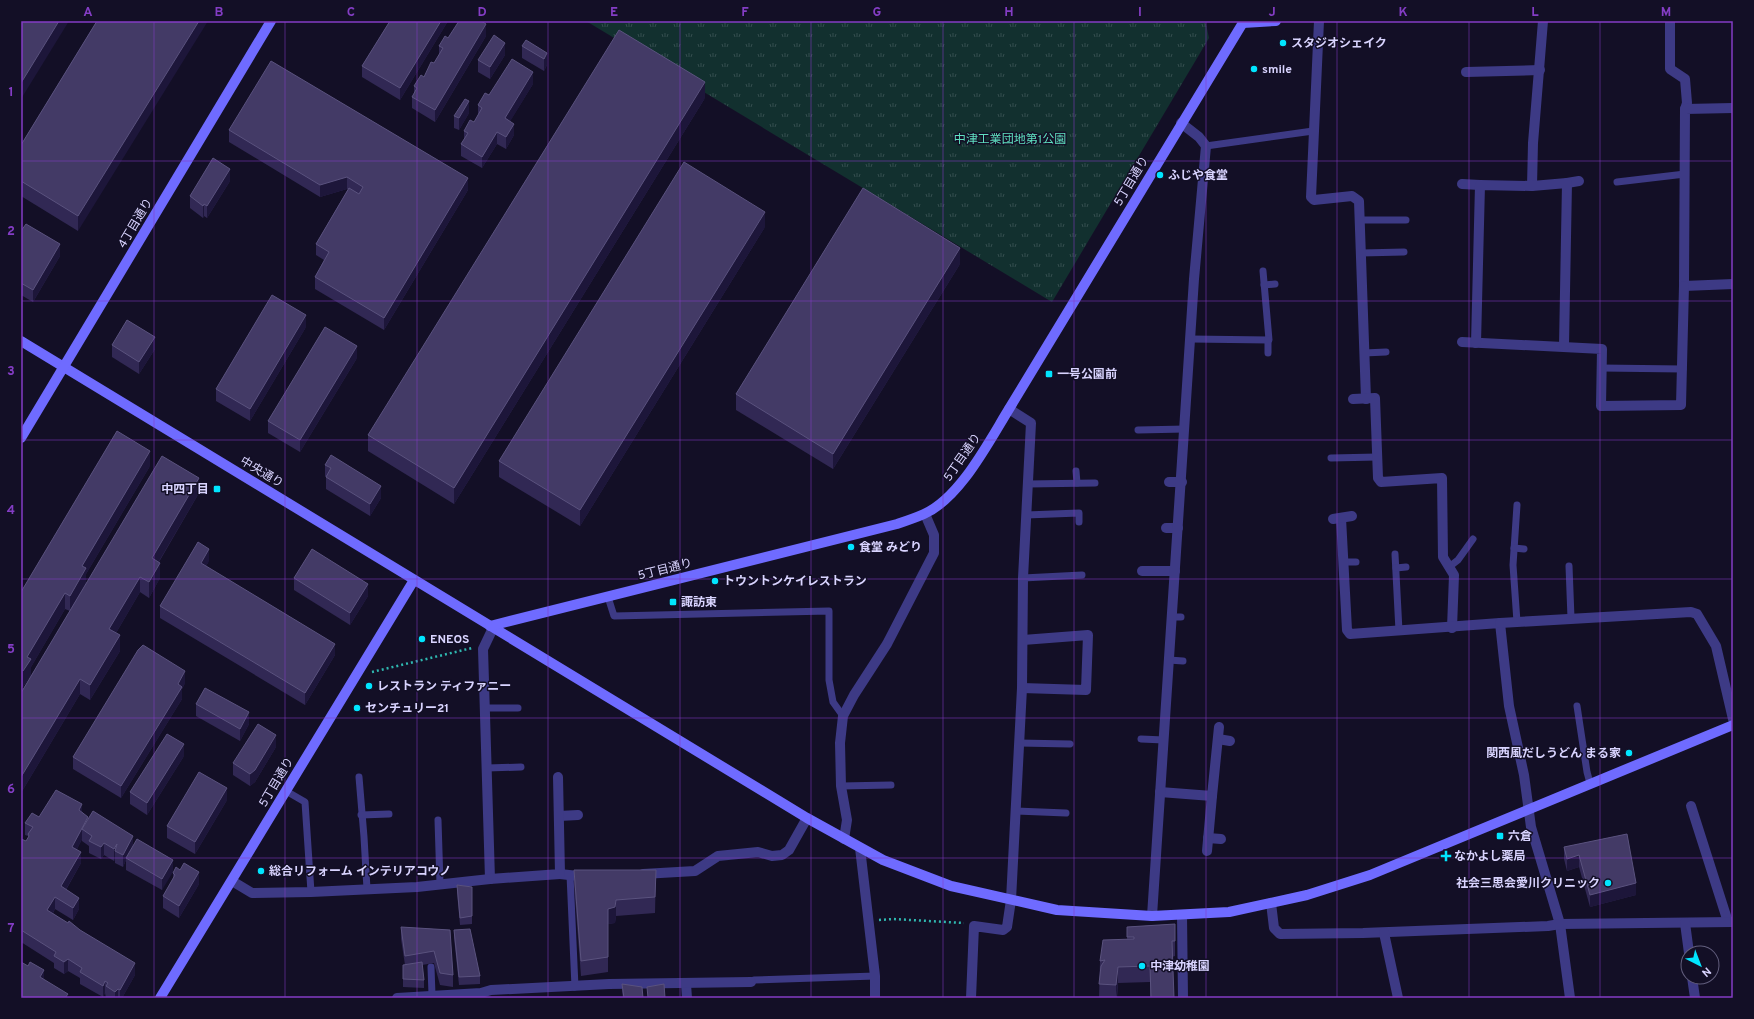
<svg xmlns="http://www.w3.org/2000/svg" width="1754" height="1019" viewBox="0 0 1754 1019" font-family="Overpass,'Noto Sans JP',sans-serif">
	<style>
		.park { fill: url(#park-tufts) }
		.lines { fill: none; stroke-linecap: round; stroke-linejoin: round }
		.path { stroke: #2fb8b0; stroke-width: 2.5; stroke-dasharray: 2 3; stroke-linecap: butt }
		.lane { stroke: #3d3a85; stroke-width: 7 }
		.street { stroke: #3d3a85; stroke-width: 10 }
		.secondary { stroke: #6f6bff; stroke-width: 10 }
		.wall { fill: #312854 }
		.shaded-wall { fill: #1d163a }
		.building { fill: #433a66; stroke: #5a527e }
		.grid { fill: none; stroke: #843dc5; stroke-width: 1; stroke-opacity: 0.55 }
		.poi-dot { fill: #00e5ff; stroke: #130f26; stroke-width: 1.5 }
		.labels { text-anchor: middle; stroke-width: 3; stroke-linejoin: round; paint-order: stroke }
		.poi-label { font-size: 12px; font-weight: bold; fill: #d9d4ff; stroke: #130f26; text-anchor: start }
		.park-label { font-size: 12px; fill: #5fe0c0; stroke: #130f26 }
		.street-label { font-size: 12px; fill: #d9d4ff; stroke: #130f26 }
		.neatline { fill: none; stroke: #843dc5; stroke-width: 1.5 }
		.grid-label { font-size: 13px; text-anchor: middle; font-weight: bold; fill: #843dc5 }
	</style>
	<defs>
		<pattern id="park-tufts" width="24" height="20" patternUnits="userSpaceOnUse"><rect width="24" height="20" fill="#12302f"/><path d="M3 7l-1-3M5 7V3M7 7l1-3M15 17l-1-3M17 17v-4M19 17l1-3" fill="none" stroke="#344d4e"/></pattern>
	</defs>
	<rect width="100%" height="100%" fill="#130f26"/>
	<path class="park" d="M586,21H1202L1206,24L1209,38L1052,302Z"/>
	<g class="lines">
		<g class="path">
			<path d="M372,672L472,648"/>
			<path d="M879,920L893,919L964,923"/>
		</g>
		<g class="lane">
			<path d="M1206,146L1313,131"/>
			<path d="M1617,182L1685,174"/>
			<path d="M1359,220H1406"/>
			<path d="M1361,253L1404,252"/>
			<path d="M1264,285L1275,284"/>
			<path d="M1191,339L1269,340L1263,271"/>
			<path d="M1268,340V353"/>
			<path d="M1364,353L1386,352"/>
			<path d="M1601,368L1683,369"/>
			<path d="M1138,430L1185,429"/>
			<path d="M1331,458L1377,457"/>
			<path d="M1076,471L1077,483"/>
			<path d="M1028,484L1095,483"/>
			<path d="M1517,505L1513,565L1517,622"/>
			<path d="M1026,515L1079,513V522"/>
			<path d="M1514,548L1524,549"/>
			<path d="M1395,554L1399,631"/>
			<path d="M1344,562H1356"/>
			<path d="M1569,566L1571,618"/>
			<path d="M1449,567L1458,560L1473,539"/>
			<path d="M1396,568L1406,567"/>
			<path d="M1023,578L1082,575"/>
			<path d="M608,597L614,616L829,611V680L833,702L843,716"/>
			<path d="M1172,617H1181"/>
			<path d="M1169,660L1183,661"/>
			<path d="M1577,706L1587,772L1590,783"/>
			<path d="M485,708H518"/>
			<path d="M1141,739L1164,740"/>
			<path d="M1019,743L1070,744"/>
			<path d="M487,768L521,767"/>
			<path d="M359,777L364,837L367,889"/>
			<path d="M841,786L891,785"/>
			<path d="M286,791L305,802L311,892"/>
			<path d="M1016,811L1066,813"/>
			<path d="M361,815L389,814"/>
			<path d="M438,820L440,884"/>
			<path d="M570,875L575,987"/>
			<path d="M431,967L432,995"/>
			<path d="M751,982L754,980L875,976"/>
		</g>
		<g class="street">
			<path d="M1319,21L1311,197L1314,200L1352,196L1359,201L1366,399"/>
			<path d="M1670,21V69L1685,79L1687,103L1685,109"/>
			<path d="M1466,72L1540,70"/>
			<path d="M1733,108L1685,109L1684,286L1733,284"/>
			<path d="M1567,183L1579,181"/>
			<path d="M1462,184L1480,185"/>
			<path d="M1532,186L1533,143L1543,21"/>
			<path d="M1462,342L1602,349L1601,406L1681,405L1684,286"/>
			<path d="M1476,343L1480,185L1532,186L1567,183L1564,346"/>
			<path d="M1353,399L1375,398L1378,478L1381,482L1442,478L1443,557L1454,575L1452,628"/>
			<path d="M1169,482H1182"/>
			<path d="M1341,518L1347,630L1350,634L1500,623L1509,706L1524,775L1531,827L1560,924L1570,998"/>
			<path d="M1333,519L1352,516"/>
			<path d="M1166,528H1178"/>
			<path d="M1142,571H1175"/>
			<path d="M1500,623L1691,612L1697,614L1716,646L1733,719"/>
			<path d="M1022,688L1086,690L1088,635L1023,640"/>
			<path d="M1218,739L1230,741"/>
			<path d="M1160,792L1212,796L1219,727"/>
			<path d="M1691,806L1728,922"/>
			<path d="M559,816L578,815"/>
			<path d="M1208,838L1221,839"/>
			<path d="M844,839L847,820L841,786L840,743L843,716L854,695L887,644L934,553V535L925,514"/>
			<path d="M860,848L875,976V998"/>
			<path d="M1207,851L1212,796"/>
			<path d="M560,874L587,877"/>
			<path d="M643,874L695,871L718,856L758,852L772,856L782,855L789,850L807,818"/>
			<path d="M490,879L483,649L493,628"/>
			<path d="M232,881L252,893L311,892L417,887L490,879L560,874L558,777"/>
			<path d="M1271,903L1274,928L1280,934L1363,933L1548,926L1560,924L1733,922"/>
			<path d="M1182,915L1183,998"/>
			<path d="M1152,916L1194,279L1206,146L1199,137L1181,123"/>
			<path d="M1685,923L1689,953"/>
			<path d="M1384,933L1398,998"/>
			<path d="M1692,977L1695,998"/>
			<path d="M686,984L687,998"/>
			<path d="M397,998L481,993L491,990L609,984L751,982"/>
			<path d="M971,998L974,926L1003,930L1007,927L1011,900L1022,688L1023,578L1031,423L1009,409"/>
		</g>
		<g class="secondary">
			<path d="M1243,23L1276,21"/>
			<path d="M21,341L807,818L883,860L951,886L1057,910L1152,916L1229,912L1307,895L1370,875L1733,725"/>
			<path d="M21,438L271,21"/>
			<path d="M490,626L897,524C906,521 915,518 924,514C960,498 988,443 1009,409L1244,21"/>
			<path d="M160,998L414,580"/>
		</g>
	</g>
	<g class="wall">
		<path d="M97,21L78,231L21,196V145Z"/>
		<path d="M390,21H448L400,100L362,77V66Z"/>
		<path d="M486,36L435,122L412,108V97L414,94V86L424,77L434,63L439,55V46L448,38Z"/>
		<path d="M522,46L547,53V65L544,71L522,58Z"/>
		<path d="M505,55L490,79L478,72V60Z"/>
		<path d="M533,84L510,121L514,135L506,149L497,144L482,168L461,156V144L464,140V131L474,122L478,115V105L489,95Z"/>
		<path d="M705,98L454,504L368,451V435Z"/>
		<path d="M469,113L459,130L454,128V116Z"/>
		<path d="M229,130L468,190L384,330L315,289V277L324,260L316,255V244L348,189H347L320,197L229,142Z"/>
		<path d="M230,181L207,218L204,216L203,218L190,208V196Z"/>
		<path d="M765,227L580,526L499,477V461Z"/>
		<path d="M21,231L60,256L33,302L21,295Z"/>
		<path d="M960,264L833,469L736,410V394Z"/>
		<path d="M306,327L250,421L216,401V389Z"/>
		<path d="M112,345L155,349L139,374L112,357Z"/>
		<path d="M357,358L300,452L268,433V421Z"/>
		<path d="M325,465L381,498L370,516L326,489V477L325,476Z"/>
		<path d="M150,466L86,574V583L199,493L159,562L160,578L149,598L140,592L116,633L120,651L90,700L80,694L21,793V693L70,611L65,609L31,667V675L23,687L21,686V592Z"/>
		<path d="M209,561L206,566L335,655L305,705L160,618V606Z"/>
		<path d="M294,578L368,596L350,625L294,590Z"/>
		<path d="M185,683L182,689V699L121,798L73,769V757Z"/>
		<path d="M196,704L249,724L240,741L196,716Z"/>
		<path d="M276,747L255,782L250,786L233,775V763Z"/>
		<path d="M184,756L147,815L130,804V792Z"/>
		<path d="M227,800L195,854L167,838V826Z"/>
		<path d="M82,812L88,819L133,846L173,860L162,890L126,870V860L123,867L115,863V859L114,861L104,855L101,859L89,853V846L82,841V839L77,849L81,863L66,890L79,909L73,920L55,909L53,913L135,975L122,998H106L105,993L103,997L80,984V978L68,971L64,974L54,968V963L21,942V839L26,841L28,839V836L25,835V823L39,817Z"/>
		<path d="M1627,834L1636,895L1590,907L1579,867L1567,871L1564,859V847Z"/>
		<path d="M574,870H656L655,913L616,916L615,923L608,924V972L581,976L574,885Z"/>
		<path d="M173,873L199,884L179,918L163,908V896L173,880Z"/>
		<path d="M457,885L472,887V924L460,925L457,893Z"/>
		<path d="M1175,924V956L1172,957L1174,998H1150V982L1118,983L1117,998H1099L1100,961L1127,939V927Z"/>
		<path d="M401,927L450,930L453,975V987L440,985L434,963L422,965L424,980V988L403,987V965H405L401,939Z"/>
		<path d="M454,930L480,976V984L459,985L454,938Z"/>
		<path d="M622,984L643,998H623L622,992Z"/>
	</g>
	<g class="shaded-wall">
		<path d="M59,21H69L21,99V83Z"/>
		<path d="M199,21H208L78,231V216Z"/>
		<path d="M441,21H448L400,100V88Z"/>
		<path d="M486,24V36L435,122V110Z"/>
		<path d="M505,43V55L490,79V67Z"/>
		<path d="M547,53V65L544,71V59Z"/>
		<path d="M533,72V84L505,130V118Z"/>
		<path d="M705,82V98L454,504V488Z"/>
		<path d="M469,101V113L459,130V118Z"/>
		<path d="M514,124V135L506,149V137Z"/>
		<path d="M497,132V144L482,168V157Z"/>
		<path d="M230,169V181L207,218V206Z"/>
		<path d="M347,177V189L320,197V185Z"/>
		<path d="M468,178V190L384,330V318Z"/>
		<path d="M204,204V216L203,218V206Z"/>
		<path d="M765,212V227L580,526V510Z"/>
		<path d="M60,244V256L33,302V290Z"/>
		<path d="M960,248V264L833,469V454Z"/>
		<path d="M306,315V327L250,421V409Z"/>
		<path d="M155,337V349L139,374V362Z"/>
		<path d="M357,346V358L300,452V440Z"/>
		<path d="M150,451V466L86,574V584L70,611V596L82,566Z"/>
		<path d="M199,478V493L152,573V558Z"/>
		<path d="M381,486V498L370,516V504Z"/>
		<path d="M209,549V561L201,575V563Z"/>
		<path d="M160,563V578L149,598V582Z"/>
		<path d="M140,577V592L109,645V629Z"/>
		<path d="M368,584V596L350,625V613Z"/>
		<path d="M65,593V609L31,667V675L23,687V671L27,657Z"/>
		<path d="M120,635V651L90,700V685Z"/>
		<path d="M335,644V655L305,705V693Z"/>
		<path d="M185,671V683L182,689V699L121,798V786L178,684Z"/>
		<path d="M80,679V694L21,793V777Z"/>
		<path d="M249,712V724L240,741V729Z"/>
		<path d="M276,735V747L255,782L250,786V774Z"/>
		<path d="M184,744V756L147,815V803Z"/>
		<path d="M227,788V800L195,854V842Z"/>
		<path d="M82,804V816L79,810Z"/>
		<path d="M88,817V829H82V839L72,859V847Z"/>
		<path d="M133,836V848L126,858V860L123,867V855Z"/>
		<path d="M104,843V855L101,859V847Z"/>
		<path d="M117,844L115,851V859L114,861V849Z"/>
		<path d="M81,852V863L61,898V886Z"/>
		<path d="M1579,855V867L1567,871V859Z"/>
		<path d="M173,860V872L162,890V879Z"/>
		<path d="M199,872V884L179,918V906Z"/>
		<path d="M1636,883V895L1590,907V895Z"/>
		<path d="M55,897V909L47,922V910Z"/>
		<path d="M79,898V909L73,920V908Z"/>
		<path d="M616,900V916L615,923L608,924V972V909Z"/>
		<path d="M68,959V971L64,974V962Z"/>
		<path d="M135,963V975L122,998H120V990Z"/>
		<path d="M1118,967V983L1116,998V985Z"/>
		<path d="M44,970V982L40,977Z"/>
		<path d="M105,981V993L103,997V986Z"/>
		<path d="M118,989V998H115V992Z"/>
	</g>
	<g class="building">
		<path d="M21,21H59L21,83Z"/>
		<path d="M97,21H199L78,216L21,181V145Z"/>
		<path d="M390,21H441L400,88L362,66Z"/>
		<path d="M459,21H481L486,24L435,110L412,97L417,88L414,86L421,75L424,77L431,62L434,63L443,48L439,46L445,36L448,38Z"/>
		<path d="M619,30L705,82L454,488L368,435Z"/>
		<path d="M494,35L505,43L490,67L478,60Z"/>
		<path d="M526,40L547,53L544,59L522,46Z"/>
		<path d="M512,59L533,72L505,118L514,124L506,137L497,132L482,157L461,144L468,133L464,131L470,120L474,122L482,108L478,105L485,93L489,95Z"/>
		<path d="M271,61L468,178L384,318L315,277L329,252L316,244L349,188L359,194L363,187L347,177L320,185L229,130Z"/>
		<path d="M465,99L469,101L459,118L454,116Z"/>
		<path d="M213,158L230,169L207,206L204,204L203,206L190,196Z"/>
		<path d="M684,162L765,212L580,510L499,461Z"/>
		<path d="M863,188L960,248L833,454L736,394Z"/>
		<path d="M26,224L60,244L33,290L21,283V231Z"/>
		<path d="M272,295L306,315L250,409L216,389Z"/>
		<path d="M127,320L155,337L139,362L112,345Z"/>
		<path d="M325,327L357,346L300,440L268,421Z"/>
		<path d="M117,431L150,451L82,566L86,568L70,596L65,593L27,657L31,659L23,671L21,670V592Z"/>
		<path d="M331,455L381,486L370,504L326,477L331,468L325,465Z"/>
		<path d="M162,456L199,478L152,558L160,563L149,582L140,577L109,629L120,635L90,685L80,679L21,777V693Z"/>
		<path d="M198,542L209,549L201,563L335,644L305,693L160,606Z"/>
		<path d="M312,549L368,584L350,613L294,578Z"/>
		<path d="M143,645L185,671L178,684L182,687L121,786L73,757L138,650Z"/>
		<path d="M205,688L249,712L240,729L196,704Z"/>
		<path d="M258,724L276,735L255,770L250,774L233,763Z"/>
		<path d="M167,734L184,744L147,803L130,792Z"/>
		<path d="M199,772L227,788L195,842L167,826Z"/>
		<path d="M56,790L82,804L79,810L88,817L72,847L81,852L61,886L79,898L73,908L55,897L47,910L68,923L69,921L80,930L135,963L120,990L118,989L115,992L106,986L108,983L105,981L103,986L80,972L82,968L68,959L64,962L54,956L56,952L21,930V839L26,841L29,836L28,834L33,827L25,823L32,813L39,817Z"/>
		<path d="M93,811L133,836L123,855L115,851L117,844L114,849L104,843L101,847L89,841L92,836L82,829Z"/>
		<path d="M1627,834L1636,883L1590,895L1579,855L1567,859L1564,847Z"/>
		<path d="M137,839L173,860L162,879L126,858Z"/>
		<path d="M184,863L199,872L179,906L163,896L175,875L173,873L176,867L180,870Z"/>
		<path d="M574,870H656L655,897L616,900L615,907L608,909V957L581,961Z"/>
		<path d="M457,885L472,887V916L460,918Z"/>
		<path d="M1175,924V941H1172L1174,998H1151L1150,966L1118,967L1116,985L1099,984L1101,966L1105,960L1100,961L1103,940L1134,939V937H1127V927Z"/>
		<path d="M401,927L450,930L453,975L440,973L434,951L405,956Z"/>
		<path d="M470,929L480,976L459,977L454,930Z"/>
		<path d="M21,962L28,966L30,962L44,970L40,977L68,994L65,998H21Z"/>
		<path d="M422,962L424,980L403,979V965Z"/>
		<path d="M622,984L642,987L643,998H624Z"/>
		<path d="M664,984L665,998H648L647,987Z"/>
	</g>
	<path class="grid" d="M154,21V998M285,21V998M417,21V998M548,21V998M680,21V998M811,21V998M943,21V998M1074,21V998M1206,21V998M1337,21V998M1469,21V998M1600,21V998M21,161H1733M21,301H1733M21,440H1733M21,579H1733M21,718H1733M21,858H1733"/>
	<g class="poi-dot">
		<circle cx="1283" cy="43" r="4"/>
		<circle cx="1254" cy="69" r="4"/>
		<circle cx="1160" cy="175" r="4"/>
		<rect x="1045" y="370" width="8" height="8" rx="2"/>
		<rect x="213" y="485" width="8" height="8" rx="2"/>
		<circle cx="851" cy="547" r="4"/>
		<circle cx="715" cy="581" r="4"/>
		<rect x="669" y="598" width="8" height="8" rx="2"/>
		<circle cx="422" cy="639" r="4"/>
		<circle cx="369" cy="686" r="4"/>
		<circle cx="357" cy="708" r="4"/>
		<circle cx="1629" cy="753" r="4"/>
		<rect x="1496" y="832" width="8" height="8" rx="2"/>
		<path d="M1444 850h4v4h4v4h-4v4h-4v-4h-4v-4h4z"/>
		<circle cx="261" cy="871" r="4"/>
		<circle cx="1608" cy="883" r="4"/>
		<circle cx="1142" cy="966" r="4"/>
	</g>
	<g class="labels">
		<g class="poi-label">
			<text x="1291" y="47">スタジオシェイク</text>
			<text x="1262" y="73">smile</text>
			<text x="1168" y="179">ふじや食堂</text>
			<text x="1057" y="378">一号公園前</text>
			<text x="209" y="493" text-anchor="end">中四丁目</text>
			<text x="859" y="551">食堂 みどり</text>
			<text x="723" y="585">トウントンケイレストラン</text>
			<text x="681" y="606">諏訪東</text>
			<text x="430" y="643">ENEOS</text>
			<text x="377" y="690">レストラン ティファニー</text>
			<text x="365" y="712">センチュリー21</text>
			<text x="1621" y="757" text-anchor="end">関西風だしうどん まる家</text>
			<text x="1508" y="840">六倉</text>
			<text x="1454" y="860">なかよし薬局</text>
			<text x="269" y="875">総合リフォーム インテリアコウノ</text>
			<text x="1600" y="887" text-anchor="end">社会三思会愛川クリニック</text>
			<text x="1150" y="970">中津幼稚園</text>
		</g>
		<g class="park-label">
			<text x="1010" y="143">中津工業団地第1公園</text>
		</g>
		<g class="street-label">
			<text transform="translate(1131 181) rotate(-59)" y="4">5丁目通り</text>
			<text transform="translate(135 223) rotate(-59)" y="4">4丁目通り</text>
			<text transform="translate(962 457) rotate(-55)" y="4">5丁目通り</text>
			<text transform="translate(262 472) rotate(31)" y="4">中央通り</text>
			<text transform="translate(665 569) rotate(-14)" y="4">5丁目通り</text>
			<text transform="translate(276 782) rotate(-59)" y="4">5丁目通り</text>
		</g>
	</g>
	<rect width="1754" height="1019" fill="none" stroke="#130f26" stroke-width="44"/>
	<g transform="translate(1700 965) rotate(138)"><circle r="19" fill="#130f26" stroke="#625e7d"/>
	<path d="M0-3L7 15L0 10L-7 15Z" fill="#00e5ff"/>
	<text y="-6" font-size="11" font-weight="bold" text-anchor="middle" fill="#d9d4ff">N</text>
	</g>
	<rect x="22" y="22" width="1710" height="975" class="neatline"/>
	<g class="grid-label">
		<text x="88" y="16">A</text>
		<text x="219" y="16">B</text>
		<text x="351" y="16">C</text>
		<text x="482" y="16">D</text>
		<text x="614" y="16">E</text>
		<text x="745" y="16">F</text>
		<text x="877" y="16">G</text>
		<text x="1009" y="16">H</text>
		<text x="1140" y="16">I</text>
		<text x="1272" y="16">J</text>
		<text x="1403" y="16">K</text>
		<text x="1535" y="16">L</text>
		<text x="1666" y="16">M</text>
		<text x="11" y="96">1</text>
		<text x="11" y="235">2</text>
		<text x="11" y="375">3</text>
		<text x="11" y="514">4</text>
		<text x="11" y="653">5</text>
		<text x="11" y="793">6</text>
		<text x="11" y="932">7</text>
	</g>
</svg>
